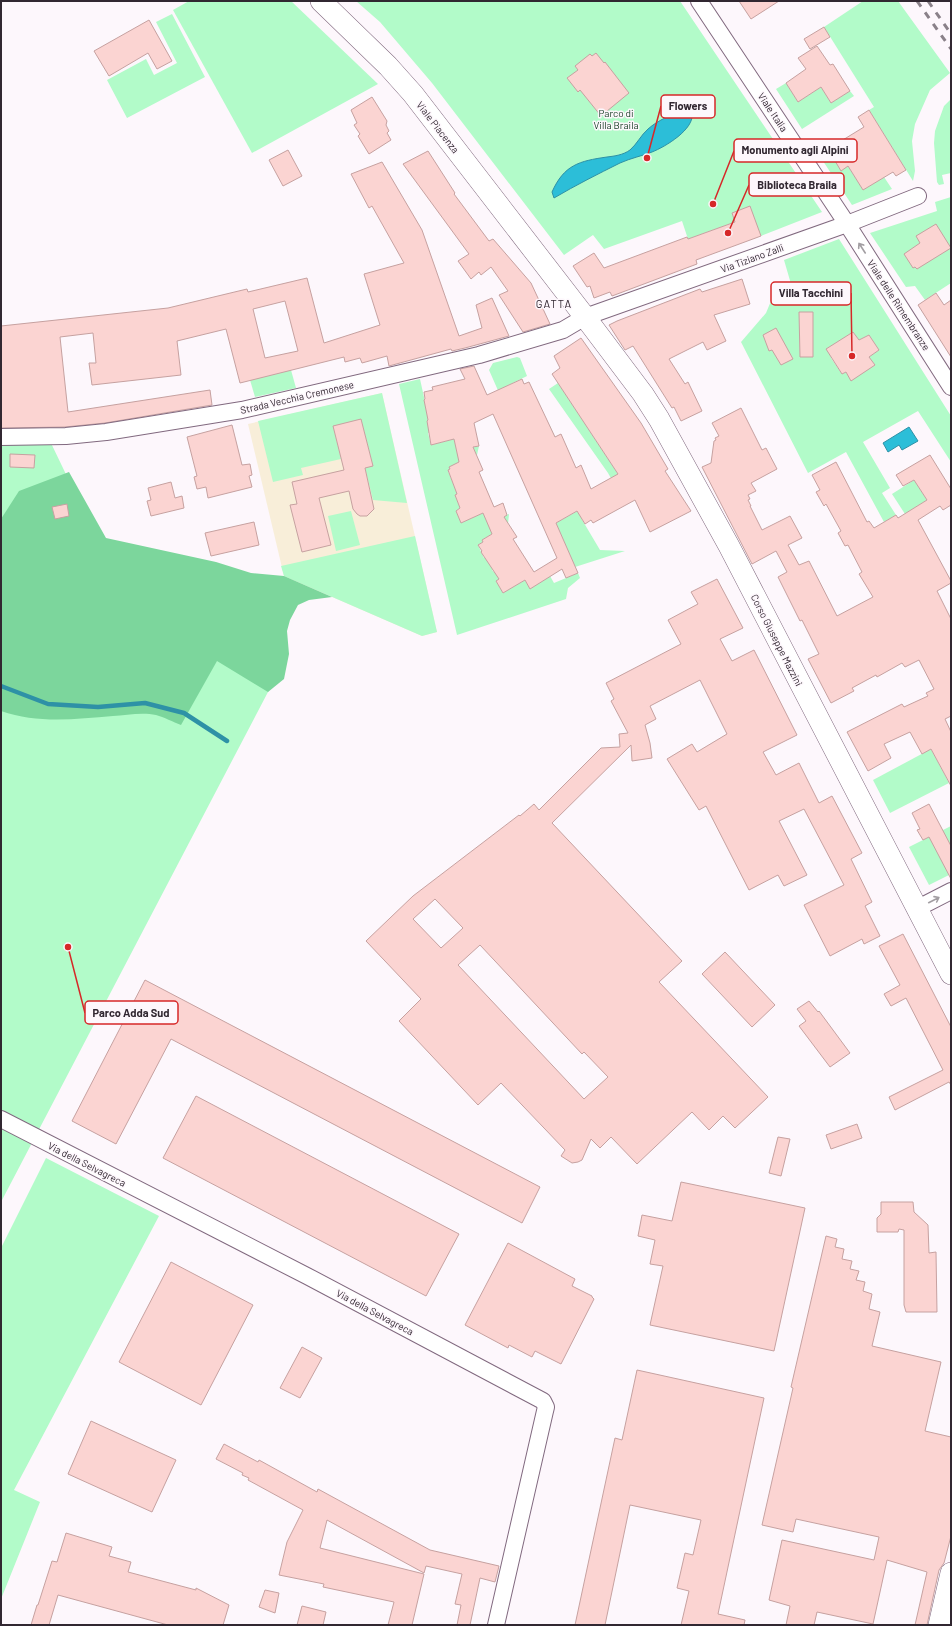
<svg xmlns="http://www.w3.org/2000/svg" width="952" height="1626" viewBox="0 0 952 1626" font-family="Barlow,sans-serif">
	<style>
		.education { fill: #f8eed9 }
		.green { fill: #b2fbc9; fill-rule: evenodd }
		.forest { fill: #7cd69c }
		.water { fill: #2cbed8; stroke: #2e91a6 }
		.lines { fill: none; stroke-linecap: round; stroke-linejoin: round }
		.stream { stroke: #2e91a6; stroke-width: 4.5 }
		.building { fill: #fbd4d2; stroke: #c6a1a0; fill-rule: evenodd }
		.minor-casing { stroke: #81697f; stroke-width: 18 }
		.tertiary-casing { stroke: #81697f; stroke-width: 22 }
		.minor { stroke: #fff; stroke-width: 16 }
		.tertiary { stroke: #fff; stroke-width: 21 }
		.rail { stroke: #8a8189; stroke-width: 3; stroke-dasharray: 7 7; stroke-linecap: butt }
		.oneway { stroke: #a29ea2 }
		.labels { text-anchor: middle; stroke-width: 3; stroke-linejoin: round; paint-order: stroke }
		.street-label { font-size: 10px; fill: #312731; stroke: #fdf7fc }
		.park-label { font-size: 10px; fill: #1c422a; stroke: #fdf7fc }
		.neighbourhood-label { font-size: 11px; letter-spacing: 1px; fill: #312731; stroke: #fdf7fc }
		.leader { fill: none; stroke: #d62828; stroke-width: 1.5 }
		.callout-dot { fill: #d62828; stroke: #fdf7fc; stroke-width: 1.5 }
		.callout { fill: #fdf7fc; stroke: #d62828; stroke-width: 1.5 }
		.callout-label { font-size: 11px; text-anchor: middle; font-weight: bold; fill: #312731 }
	</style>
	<rect width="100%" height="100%" fill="#fdf7fc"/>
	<path class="education" d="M382,393L437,632L422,636L284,576L248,424Z"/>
	<g class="green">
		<path d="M189,1H291L378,84L252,153L173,10Z"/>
		<path d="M356,1H680L822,212L761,236L749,207L732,213L735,222L688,239L682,221L604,249L593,235L564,255L432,83L380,22Z"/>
		<path d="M863,1H898L950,73L930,90L915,124L912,141L915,171L913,181L869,110L874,107L824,27Z"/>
		<path d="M172,14L205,77L127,118L107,80L146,59L154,75L177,63L156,22Z"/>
		<path d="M786,83L798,102L821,87L831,103L850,91L854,96L802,129L776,89Z"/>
		<path d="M951,99V173L942,175L944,184L939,185L937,182L934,143L935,131L944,106Z"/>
		<path d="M828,149L841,170L848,166L863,190L884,177L892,189L852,205L819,155Z"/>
		<path d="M951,197V283L925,300L915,286L906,287L870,233L937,211L935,202Z"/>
		<path d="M839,239L951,416V462L918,411L863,442L890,488L882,493L896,515L884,522L846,452L808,473L741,342L766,313L776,289L791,284L784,260ZM799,312H813V357H800ZM853,332L859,340L869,335L879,350L869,357L875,365L851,380L846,372L842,374L831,358L830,347Z"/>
		<path d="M517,357L520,358L527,376L507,386L541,431L550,426L555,437L544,495L489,370L493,363Z"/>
		<path d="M291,370L296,388L255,397L250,380Z"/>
		<path d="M420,379L429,420L427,421L432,432L428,433L431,445L454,439L457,451L479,446L477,455L449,467L450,469L448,471L455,488L461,492L455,495L460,508L456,511L461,523L483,513L488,523L509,514L508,524L482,540L483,542L478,545L484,558L489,555L496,567L492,570L494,572L496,571L501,578L496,581L503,593L525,580L530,589L550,576L554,583L578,573L580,578L568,588L566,599L457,635L399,384Z"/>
		<path d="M558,383L629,491L581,518L600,550L625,551L575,567L556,523L617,489L608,473L549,389Z"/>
		<path d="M382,393L407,503L373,500L365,468L373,466L361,419L333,426L341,459L301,468L303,475L273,482L258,421Z"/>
		<path d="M1,441H50L99,543L279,671L1,1202Z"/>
		<path d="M914,480L927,500L905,514L892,494Z"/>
		<path d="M351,511L360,545L336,551L328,516Z"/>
		<path d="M415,536L437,632L422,636L284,576L281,566Z"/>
		<path d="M931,749L949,783L890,813L873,780Z"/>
		<path d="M951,826V874L929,885L909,847Z"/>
		<path d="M46,1158L159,1216L14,1490L40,1502L1,1599V1248Z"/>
	</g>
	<path class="forest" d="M69,472L106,538L216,562L251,573L284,576L332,597L309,600L298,605L290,620L287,631L289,654L284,679L268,692L217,661L181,725C173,722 164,717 156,715C143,712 126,715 113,716C75,719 38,724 1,711V519L19,491Z"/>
	<g class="water">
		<path d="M685,109L692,113C695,129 665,147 652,152C642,156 631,158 620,163C598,174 576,185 554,198L552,192C564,165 579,161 607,157C615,156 623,155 630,150C637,144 641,135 648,129C658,120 673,114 685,109Z"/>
		<path d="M909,427L918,441L902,450L899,445L888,452L883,443Z"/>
	</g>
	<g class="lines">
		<path class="stream" d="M1,686L48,704L98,707L145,703L184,713L227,741"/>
	</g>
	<g class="building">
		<path d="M739,1H779L751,19Z"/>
		<path d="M149,20L172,61L157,69L148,53L109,76L94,51Z"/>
		<path d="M824,27L830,37L810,49L804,39Z"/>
		<path d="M817,46L830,65L833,64L850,91L831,103L821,87L798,102L786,83L806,69L798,58Z"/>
		<path d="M596,53L604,63L605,62L629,93L601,116L580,90L578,92L567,78L578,70L575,66L590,54L592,56Z"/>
		<path d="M372,97L387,121L386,125L389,131L387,133L391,140L369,154L358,136L360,134L354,125L357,123L351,110Z"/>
		<path d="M869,110L906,170L896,176L893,172L863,190L848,166L841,171L828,149L864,127L858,117Z"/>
		<path d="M288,150L302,176L283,186L269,160Z"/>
		<path d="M428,151L455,193L454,194L489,241L493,239L531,283L550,324L523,332L499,295L508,291L491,267L481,275L479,272L471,279L458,261L469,254L403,164Z"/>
		<path d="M382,162L422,230L459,336L482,328L476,305L492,298L509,336L465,348L452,351L451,349L389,366L387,356L362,363L360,358L345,362L344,357L240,383L226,329L177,341L181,375L92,385L89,363H96L93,333L60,337L68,412L210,390L212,405L105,423L65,427L1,428V326L168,308L247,289L248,292L307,278L324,343L380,325L364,274L404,263L372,206L369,208L351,174ZM285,301L298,351L265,358L253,309Z"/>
		<path d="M750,206L761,236L696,260L697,264L612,296L610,292L594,298L590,286L587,287L573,266L594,253L604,268L687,237L688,239L735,222L732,213Z"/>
		<path d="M936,224L951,248L917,269L915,267L913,268L904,254L920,243L916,236Z"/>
		<path d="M742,279L750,304L714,315L726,341L707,350L703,342L669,359L685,384L688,382L702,411L681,421L674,407L672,408L633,346L625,350L609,325L617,321L700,289L702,292Z"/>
		<path d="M936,293L944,305L951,300V357L918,305Z"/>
		<path d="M799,312H813V357H800Z"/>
		<path d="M776,328L793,359L781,365L772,350L769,351L763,335Z"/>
		<path d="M853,332L859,340L869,335L879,350L869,357L875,365L851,381L846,372L842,374L826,349Z"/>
		<path d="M581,338L641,423L668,469L665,471L691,511L650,532L635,500L593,523L591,520L585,524L577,511L556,523L578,573L566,578L562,569L530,589L525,580L503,593L496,581L499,579L481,552L482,551L478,545L483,542L482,540L492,534L483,513L461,523L456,511L460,508L455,495L457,494L448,470L450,469L449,467L459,462L454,439L431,445L427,421L428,420L424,400L425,399L424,392L433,390L432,387L465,379L460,369L474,366L487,395L522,379L524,384L529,382L555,437L561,434L576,468L581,465L591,489L618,474L552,374L560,368L554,356ZM493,414L557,558L534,572L513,539L517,537L504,517L507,515L503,503L494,507L479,472L483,470L473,447L479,446L474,423Z"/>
		<path d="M741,408L762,450L766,448L777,469L751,483L756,491L748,495L750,499L748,500L751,506H750L762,530L790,516L802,538L788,545L799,565L809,561L837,616L873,597L859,574L862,572L848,545L845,546L838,533L841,531L826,504L824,506L816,492L820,490L812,475L836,462L867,522L869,521L874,528L896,515L898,518L927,500L914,480L903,486L896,475L930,455L951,489V505L943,510L940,506L918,520L951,581V583L937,591L951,619V716L945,719L951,732V786L931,749L922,754L910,732L884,744L891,758L868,771L847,732L902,704L904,707L928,696L926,693L934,689L919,660L905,667L902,663L877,677L876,675L852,688L854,691L831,703L808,659L819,654L802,620L800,621L778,577L787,572L776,551L752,564L702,467L711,463L714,441L716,440L715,438L719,436L712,423Z"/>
		<path d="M361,419L373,466L365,468L374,509L367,516H360L357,514L353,509L349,491L319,498L331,545L302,552L290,505L297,504L292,482L344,470L333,426Z"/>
		<path d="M232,425L242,465L250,464L252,475L249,476L252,487L208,498L206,487L197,489L194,477L197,476L187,437Z"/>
		<path d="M10,454L35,455L34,468L10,467Z"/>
		<path d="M171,482L175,498L182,496L184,508L151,516L147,501L151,500L148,488Z"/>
		<path d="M67,504L69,516L55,519L52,507Z"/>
		<path d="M254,522L259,545L211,556L205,533Z"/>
		<path d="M717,579L743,628L720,639L732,661L754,650L797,735L763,752L776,775L799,763L819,803L832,796L862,853L851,859L872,902L865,906L880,936L864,944L862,939L830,956L804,905L844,885L804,809L779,821L807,875L784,886L778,875L749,890L706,806L699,810L667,759L692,744L697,752L727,734L700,680L650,706L656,719L645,725L650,743L652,758L632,761L631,745L552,823L682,961L659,982L768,1097L735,1128L723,1116L709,1130L692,1112L637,1164L611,1137L600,1148L591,1139L582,1160L578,1162L572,1163L561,1156L565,1150L501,1083L478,1105L399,1021L421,999L366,941L413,896L519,815L520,816L534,804L539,810L601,748L620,747L619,734L628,733L611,701L614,699L606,683L681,644L668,620L698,604L691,592ZM435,899L463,928L441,948L413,919ZM480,945L582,1054L584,1052L608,1077L584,1099L458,965Z"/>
		<path d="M929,804L951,846V879L929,837L923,840L917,830L920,829L912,813Z"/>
		<path d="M903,934L951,1027V1085L949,1082L895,1110L889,1097L943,1070L906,998L891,1006L884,994L900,985L879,946Z"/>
		<path d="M725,952L775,1005L752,1027L702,974Z"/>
		<path d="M145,980L540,1187L522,1223L171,1039L116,1144L72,1121Z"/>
		<path d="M809,1001L818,1012L819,1011L850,1053L830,1067L799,1026L806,1021L797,1009Z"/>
		<path d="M196,1096L459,1234L426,1296L163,1158Z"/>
		<path d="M857,1124L862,1138L831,1149L826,1135Z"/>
		<path d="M778,1137L790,1139L781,1176L769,1173Z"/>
		<path d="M681,1182L805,1208L774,1351L650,1325L663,1266L650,1264L655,1240L638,1236L642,1215L672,1221Z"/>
		<path d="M881,1202H913L914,1212L928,1225L929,1253L936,1252L937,1312H906L904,1305V1230L899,1229L898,1232H877V1218L881,1214Z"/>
		<path d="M826,1236L837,1239L835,1247L844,1249L842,1259L852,1261L850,1269L859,1271L856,1280L865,1282L863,1291L872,1294L869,1309L880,1312L872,1346L941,1362L925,1431L951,1437V1536L944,1563L939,1570L927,1625H915L927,1572L887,1560L873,1624L817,1612L814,1625H786L790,1606L769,1600L782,1540L874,1560L879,1537L796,1519L793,1532L762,1525L793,1388L791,1387Z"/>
		<path d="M508,1243L575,1279L572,1286L592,1296V1297L594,1299L561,1364L535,1351L532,1357L509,1345L508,1348L465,1325Z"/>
		<path d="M171,1262L253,1305L201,1405L119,1362Z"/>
		<path d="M302,1347L322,1358L300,1398L280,1388Z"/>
		<path d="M637,1370L764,1398L718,1614L745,1620L744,1625H681L689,1591L677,1588L685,1553L693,1555L701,1520L630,1505L605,1625H575L615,1438L622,1440Z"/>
		<path d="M91,1421L176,1460L152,1512L68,1474Z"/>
		<path d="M224,1444L258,1462L259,1460L317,1492L318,1489L430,1550L499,1566L495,1582L480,1578L470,1625H457L461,1605L455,1604L462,1574L426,1566L424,1573L327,1520L320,1548L424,1574L412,1625H388L394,1602L323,1587L324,1584L279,1575L287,1542L303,1510L248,1480L249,1478L242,1475L243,1473L216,1459Z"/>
		<path d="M66,1533L112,1547L109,1556L131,1562L128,1572L196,1590V1588L229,1605L223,1625H168L58,1595L49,1625H31L37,1605H38L52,1561L57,1562Z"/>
		<path d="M265,1590L279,1593L275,1613L259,1607Z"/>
		<path d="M302,1606L326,1612L323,1625H297Z"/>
	</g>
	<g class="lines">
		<g class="minor-casing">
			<g id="minor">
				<path d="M699,1L847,224L951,387"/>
				<path d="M1,437L66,436L106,432L242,410L479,355L563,330L585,317L847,224L918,196"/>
				<path d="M916,909L951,891"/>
				<path d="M1,1119L307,1276L543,1401L546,1407L545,1411L496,1625"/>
			</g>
		</g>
		<g class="tertiary-casing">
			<g id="tertiary">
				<path d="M321,1L388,66L413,94L585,317L643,394L659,419L729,546L951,974"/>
				<path d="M939,1625L951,1573"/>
			</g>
		</g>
		<use href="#minor" class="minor"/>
		<use href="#tertiary" class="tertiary"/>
		<g class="rail">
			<path d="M917,1L951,49"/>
			<path d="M928,1L951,34"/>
		</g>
	</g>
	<defs><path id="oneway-shaft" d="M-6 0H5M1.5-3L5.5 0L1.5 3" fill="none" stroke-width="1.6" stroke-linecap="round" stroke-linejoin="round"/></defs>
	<g class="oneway">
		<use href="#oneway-shaft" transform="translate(862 248) rotate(-123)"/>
		<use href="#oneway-shaft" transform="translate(934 900) rotate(-27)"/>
	</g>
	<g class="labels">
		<g class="street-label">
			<text transform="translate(773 112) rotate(56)" y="4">Viale Italia</text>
			<text transform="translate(438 127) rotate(52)" y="4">Viale Piacenza</text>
			<text transform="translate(752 258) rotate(-20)" y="4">Via Tiziano Zalli</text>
			<text transform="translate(899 305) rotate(57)" y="4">Viale delle Rimembranze</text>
			<text transform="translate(297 397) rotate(-13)" y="4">Strada Vecchia Cremonese</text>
			<text transform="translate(777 640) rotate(63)" y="4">Corso Giuseppe Mazzini</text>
			<text transform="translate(87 1164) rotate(27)" y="4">Via della Selvagreca</text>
			<text transform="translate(375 1312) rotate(28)" y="4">Via della Selvagreca</text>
		</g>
		<g class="park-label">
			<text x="616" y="117">Parco di<tspan x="616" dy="12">Villa Braila</tspan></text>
		</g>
		<g class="neighbourhood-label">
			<text x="554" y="308">GATTA</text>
		</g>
	</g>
	<path class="leader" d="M647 158L661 106M713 204L734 151M728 233L749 185M852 356L851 293M68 947L85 1013"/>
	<g class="callout-dot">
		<circle cx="647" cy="158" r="4"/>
		<circle cx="713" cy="204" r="4"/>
		<circle cx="728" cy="233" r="4"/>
		<circle cx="852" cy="356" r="4"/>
		<circle cx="68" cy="947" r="4"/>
	</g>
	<g class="callout">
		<rect x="661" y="95" width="54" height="23" rx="4"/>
		<rect x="734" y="139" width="123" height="23" rx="4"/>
		<rect x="749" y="173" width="95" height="23" rx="4"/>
		<rect x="771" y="282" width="80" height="23" rx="4"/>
		<rect x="85" y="1001" width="93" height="23" rx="4"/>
	</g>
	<g class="callout-label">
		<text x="688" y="110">Flowers</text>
		<text x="795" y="154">Monumento agli Alpini</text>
		<text x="797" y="189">Biblioteca Braila</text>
		<text x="811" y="297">Villa Tacchini</text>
		<text x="131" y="1017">Parco Adda Sud</text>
	</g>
	<rect width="952" height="1626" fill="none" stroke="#312731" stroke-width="4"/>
</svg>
